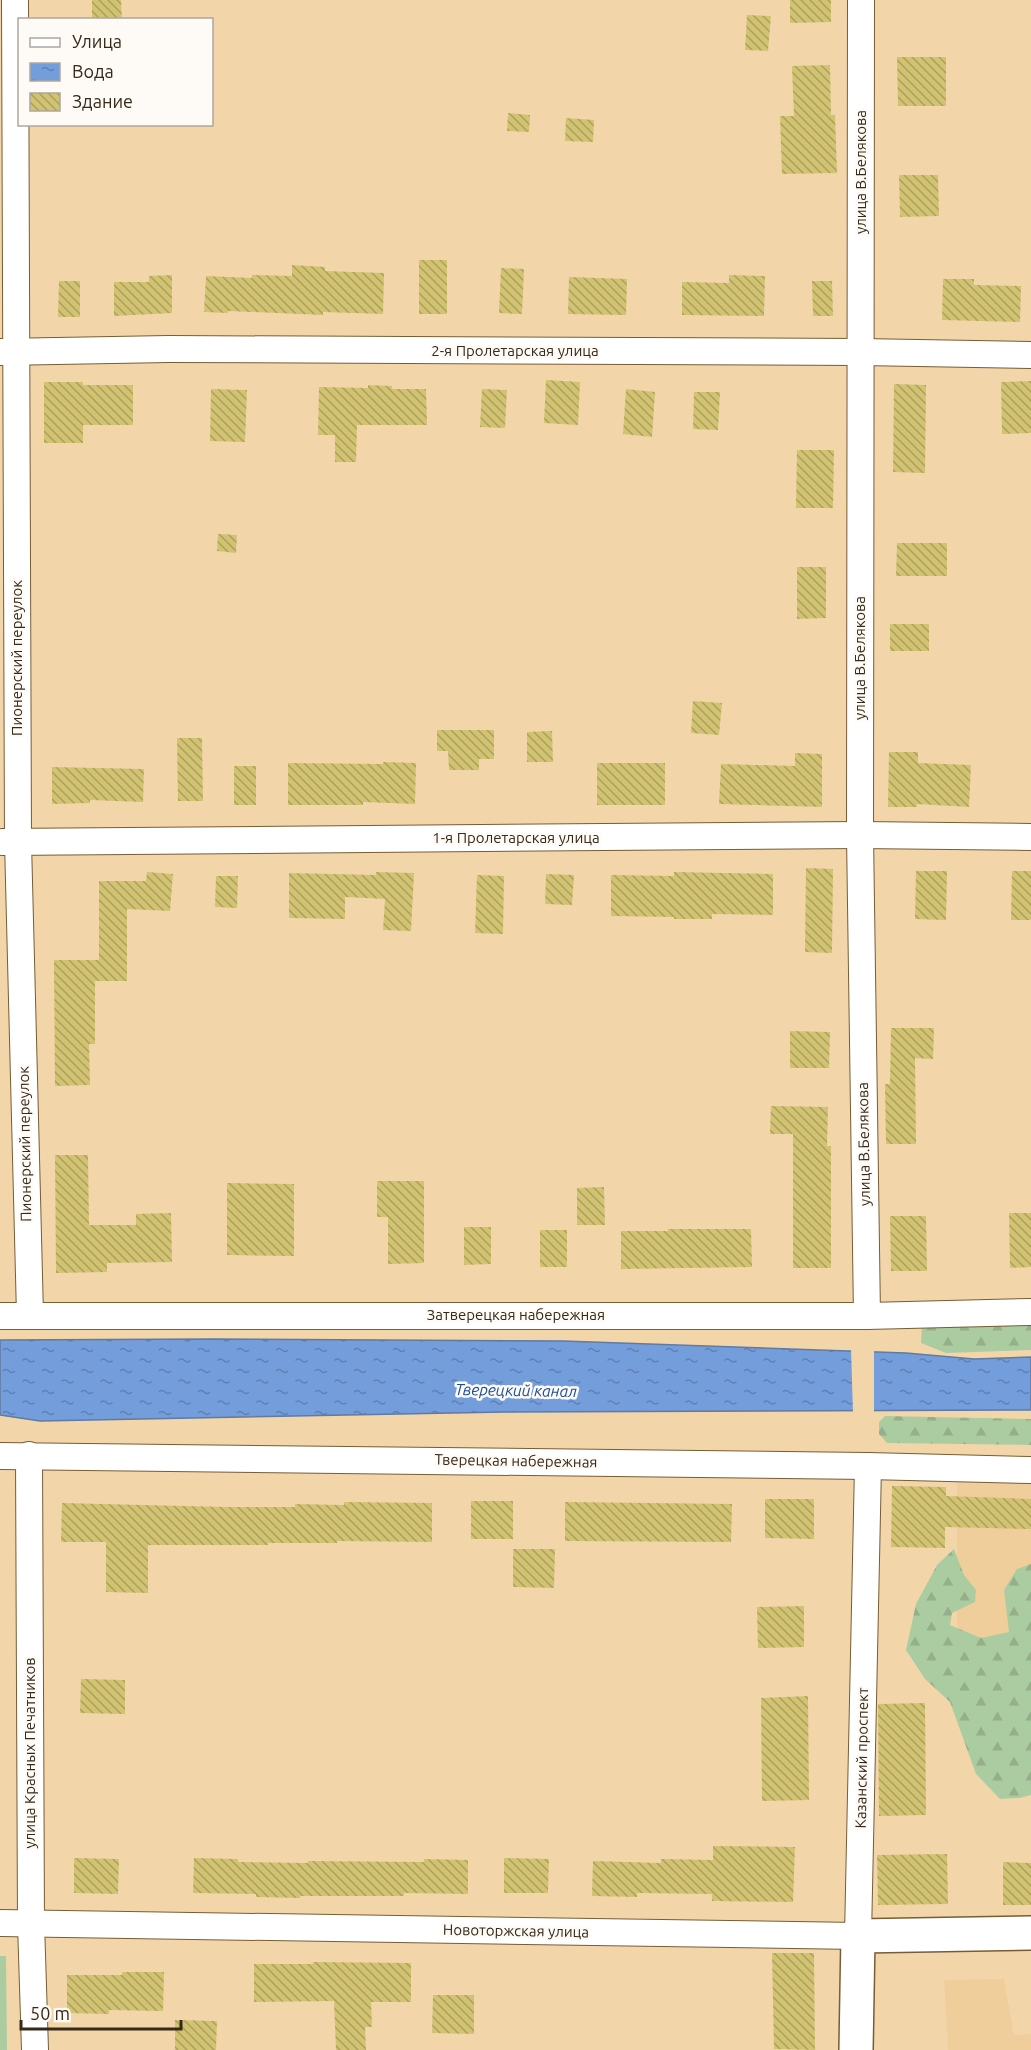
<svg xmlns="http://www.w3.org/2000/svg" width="1031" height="2050" viewBox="0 0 1031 2050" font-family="Ubuntu,sans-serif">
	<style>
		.built { fill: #efce9b }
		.forest { fill: url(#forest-firs) }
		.park { fill: #abcca1 }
		.water { fill: url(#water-ripples); stroke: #617aa1; stroke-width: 1.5 }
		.pier { fill: #f2d6aa }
		.building { fill: url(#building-back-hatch) }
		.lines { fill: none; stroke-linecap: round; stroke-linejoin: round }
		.minor-casing { stroke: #765d34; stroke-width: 28 }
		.secondary-casing { stroke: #765d34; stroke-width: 36 }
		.minor { stroke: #fff; stroke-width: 26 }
		.secondary { stroke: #fff; stroke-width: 33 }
		.labels { text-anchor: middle; stroke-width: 5; stroke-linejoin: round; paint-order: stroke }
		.street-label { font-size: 15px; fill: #352a19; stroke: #fefbf7 }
		.water-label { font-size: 16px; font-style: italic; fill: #1c4d98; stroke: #fefbf7 }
	</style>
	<defs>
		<pattern id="forest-firs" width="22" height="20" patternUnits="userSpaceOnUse" patternTransform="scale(1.5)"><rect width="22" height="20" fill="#abcca1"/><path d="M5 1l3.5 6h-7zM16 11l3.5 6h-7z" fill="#94af8a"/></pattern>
		<pattern id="water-ripples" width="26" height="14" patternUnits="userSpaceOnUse" patternTransform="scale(1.5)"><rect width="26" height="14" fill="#749ddb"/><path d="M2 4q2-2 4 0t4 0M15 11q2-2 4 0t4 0" fill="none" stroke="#6080b1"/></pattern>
		<pattern id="building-back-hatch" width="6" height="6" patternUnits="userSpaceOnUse" patternTransform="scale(1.5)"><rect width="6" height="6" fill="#d2c372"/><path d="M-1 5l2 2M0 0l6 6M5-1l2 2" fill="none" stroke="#ab9f5d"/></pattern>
	</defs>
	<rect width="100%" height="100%" fill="#f2d6aa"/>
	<g class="built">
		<path d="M957,1480L1031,1481V1646L957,1644Z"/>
		<path d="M1004,1979L1014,2035L1031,2034V2050H948L944,1980Z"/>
	</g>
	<g class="forest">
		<path d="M1031,1321V1350L946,1353L921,1343L922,1324Z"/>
		<path d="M885,1416L1031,1419V1445L887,1443L879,1434V1422Z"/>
		<path d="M954,1549L964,1575L976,1590L975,1602L952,1613L950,1625L981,1638L1009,1632L1004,1590L1017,1569L1031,1564V1795L1020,1798L1000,1799L976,1774L950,1702L925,1679L906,1650L916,1604L937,1565Z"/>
	</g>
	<path class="park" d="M0,1956H6L7,2050H0Z"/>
	<path class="water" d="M214,1339L563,1341L906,1353L974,1359L1031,1357V1410L505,1412L40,1421L0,1415V1340Z"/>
	<path class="pier" d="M851,1348L874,1349V1413L853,1414Z"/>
	<g class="building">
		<path d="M92,0H121L122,20H92Z"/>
		<path d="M790,0H831V22L790,23Z"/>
		<path d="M747,15L771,16L768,51L745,50Z"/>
		<path d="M897,57H946V106H898Z"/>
		<path d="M830,65L831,115H835L837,173L782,174L780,116H794L792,66Z"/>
		<path d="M508,113L530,115L529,132L507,131Z"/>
		<path d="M566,118L594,120L593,142L565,141Z"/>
		<path d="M899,175H938L939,216L900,217Z"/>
		<rect x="419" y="260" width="28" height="54"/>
		<path d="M292,265L325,267V271L384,273L383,314L323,312V315L228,311V313L204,312L206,276L252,278V275L292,276Z"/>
		<path d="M501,268L524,269L522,314L499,313Z"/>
		<path d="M172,275V313L114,316V282H149V276Z"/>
		<path d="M729,275L765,276L764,316L682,315V282L729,283Z"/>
		<path d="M569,277L627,279L626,315L568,314Z"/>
		<path d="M943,279H974V285L1021,286L1020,322L942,320Z"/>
		<path d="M59,281H80V317H58Z"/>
		<path d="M812,281H832L833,316H813Z"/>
		<path d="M546,380L580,382L578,425L544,423Z"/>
		<path d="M1031,381V433L1002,434L1001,382Z"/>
		<path d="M44,382H83V385H133V425H83V443H44Z"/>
		<path d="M894,384L926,385L925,473L893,472Z"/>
		<path d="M368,385L392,386V389H426L427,425H357L356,462H335V435H318L319,387L368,388Z"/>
		<path d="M211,389L247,390L245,442L210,441Z"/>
		<path d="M482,389L507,390L505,428L480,427Z"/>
		<path d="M626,389L655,392L652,437L623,434Z"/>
		<path d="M694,392H720L718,430L693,429Z"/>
		<path d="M797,450H834L833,508H796Z"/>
		<path d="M218,534L237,535L236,553L217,551Z"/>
		<path d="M897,543H947V576H896Z"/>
		<path d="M797,567H826V618L797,619Z"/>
		<rect x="890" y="624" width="39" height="27"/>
		<path d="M693,701L722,703L719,735L691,733Z"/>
		<path d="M437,730H494V759H479V770H449L448,751H437Z"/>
		<path d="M552,731L553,762H527V732Z"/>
		<path d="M177,738H202L203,801H178Z"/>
		<path d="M889,752H918V763L971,765L969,807L917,804V807H888Z"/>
		<path d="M795,753L822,754V807L719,804L721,764L795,766Z"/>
		<path d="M383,762L416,763L415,804L363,802V805H288V763L383,764Z"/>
		<rect x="597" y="763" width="68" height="42"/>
		<rect x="234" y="766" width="22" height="39"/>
		<path d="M52,767L144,769L143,802L90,800V803L52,804Z"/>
		<path d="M806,868L833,869L832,953L805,952Z"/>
		<path d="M916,871H947L946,920L915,919Z"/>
		<path d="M1012,871H1031V920H1011Z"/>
		<path d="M147,872L173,874L170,911L127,909V981H95V1044H89L90,1085L55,1086L54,960H99V881H146Z"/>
		<path d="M376,872L414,873L411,931L383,930L385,899L345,897V919L289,918V873L376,875Z"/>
		<path d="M674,872L773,874V915L712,914V919H674V917L611,916V875L674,876Z"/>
		<path d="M546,874L574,875L572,905L545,904Z"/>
		<path d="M477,875L504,876L503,934L475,933Z"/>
		<path d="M216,876H238L237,908L215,907Z"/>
		<path d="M891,1028H934L933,1059L915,1058L916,1144H886L885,1084H890Z"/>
		<path d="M790,1031L830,1032L829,1068H790Z"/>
		<path d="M771,1106L828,1107L827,1146H831V1268H793V1134H770Z"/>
		<path d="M55,1155H88L89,1225H136V1214L171,1213L172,1262L107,1263V1272L56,1273Z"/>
		<path d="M377,1181H424V1263L388,1264V1217H377Z"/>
		<path d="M227,1183L294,1184V1256L227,1255Z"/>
		<path d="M604,1187L605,1225H577V1188Z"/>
		<path d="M1009,1213H1031V1267L1010,1268Z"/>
		<path d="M890,1216H926L927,1271H891Z"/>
		<path d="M464,1227H491V1264L464,1265Z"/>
		<path d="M668,1229H751L752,1267L621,1269V1231H668Z"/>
		<rect x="540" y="1230" width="27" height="37"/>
		<path d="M892,1486L946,1487V1496L1031,1499V1529L945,1527V1548L891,1547Z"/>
		<path d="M765,1499H814V1539L765,1538Z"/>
		<rect x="471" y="1501" width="42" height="38"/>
		<path d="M344,1502L432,1503V1542L337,1541V1543H268V1545H148V1593L106,1592V1542H61L62,1503L226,1507H295V1504L344,1505Z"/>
		<path d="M565,1502L732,1504L731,1542L565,1541Z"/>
		<path d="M513,1549H555L554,1588L513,1587Z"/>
		<path d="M804,1606V1647L758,1648L757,1607Z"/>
		<path d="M81,1679L125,1680V1714L80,1713Z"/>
		<path d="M808,1696L809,1800L762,1801L761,1698Z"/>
		<path d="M925,1703L926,1815L879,1816L878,1704Z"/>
		<path d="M713,1846L795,1847L793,1902L712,1901V1894L637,1893V1897L592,1896L593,1861L661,1863V1859L713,1860Z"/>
		<path d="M947,1854L948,1904L878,1905L877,1855Z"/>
		<path d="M74,1858L119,1859L118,1894L74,1893Z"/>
		<path d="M194,1858L238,1859V1862L308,1863V1861L424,1862V1859L468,1860V1894L404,1893V1896H300V1898L256,1897V1894L193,1893Z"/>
		<path d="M504,1858L549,1859L548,1893H504Z"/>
		<path d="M1003,1862L1031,1863V1905H1003Z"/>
		<path d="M772,1953H814L815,2050L774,2049Z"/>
		<path d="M313,1962L411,1963V2002H371L372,2027H365L366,2050H336L334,2001L254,2002V1964H313Z"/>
		<path d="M122,1972H164L163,2011L109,2010V2014L67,2013V1975H122Z"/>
		<path d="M433,1995H474V2034L432,2033Z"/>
		<path d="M175,2020L217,2021L216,2050H175Z"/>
	</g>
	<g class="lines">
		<g class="minor-casing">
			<g id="minor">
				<path d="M15,0L18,842L30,1315"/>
				<path d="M861,0L860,835L867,1316"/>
				<path d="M0,352L169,349L861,352L1031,355"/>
				<path d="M2,842L860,835L1031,837"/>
				<path d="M0,1316H867L1031,1312"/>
				<path d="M29,1455L31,1923L35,2050"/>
				<path d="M0,1456L868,1466L1031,1470"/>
				<path d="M0,1923L858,1936L868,1466"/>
			</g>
		</g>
		<g class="secondary-casing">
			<path id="secondary" d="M856,2050L858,1936L1031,1933"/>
		</g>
		<use href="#minor" class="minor"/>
		<use href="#secondary" class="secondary"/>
	</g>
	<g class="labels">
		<g class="street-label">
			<text transform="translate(861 172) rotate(-90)" y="5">улица В.Белякова</text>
			<text x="515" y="356">2-я Пролетарская улица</text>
			<text transform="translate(17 658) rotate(-90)" y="5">Пионерский переулок</text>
			<text transform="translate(860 658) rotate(-90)" y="5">улица В.Белякова</text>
			<text x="516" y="843">1-я Пролетарская улица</text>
			<text transform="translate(25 1144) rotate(-91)" y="5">Пионерский переулок</text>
			<text transform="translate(864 1144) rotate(-91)" y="5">улица В.Белякова</text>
			<text x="516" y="1320">Затверецкая набережная</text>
			<text transform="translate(516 1461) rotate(1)" y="5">Тверецкая набережная</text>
			<text transform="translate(30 1753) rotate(-90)" y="5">улица Красных Печатников</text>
			<text transform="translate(862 1758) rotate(-89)" y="5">Казанский проспект</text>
			<text transform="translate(516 1931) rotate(1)" y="5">Новоторжская улица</text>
		</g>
		<g class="water-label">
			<text transform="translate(516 1390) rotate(1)" y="6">Тверецкий канал</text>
		</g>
	</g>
	<rect x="18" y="18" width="195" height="108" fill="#fefbf7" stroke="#aea79e" stroke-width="1.5"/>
	<rect x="30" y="38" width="30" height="9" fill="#ffffff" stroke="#aea79e" stroke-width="1.5"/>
	<text x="72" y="48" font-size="18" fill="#352a19">Улица</text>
	<rect x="30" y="63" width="30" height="18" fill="url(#water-ripples)" stroke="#aea79e" stroke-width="1.5"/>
	<text x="72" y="78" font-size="18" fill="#352a19">Вода</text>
	<rect x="30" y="93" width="30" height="18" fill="url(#building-back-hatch)" stroke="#aea79e" stroke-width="1.5"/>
	<text x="72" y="108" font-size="18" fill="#352a19">Здание</text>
	<path d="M21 2020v9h160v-9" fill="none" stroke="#352a19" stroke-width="3"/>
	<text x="30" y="2020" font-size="18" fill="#352a19" stroke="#fefbf7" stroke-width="4.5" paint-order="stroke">50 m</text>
</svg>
